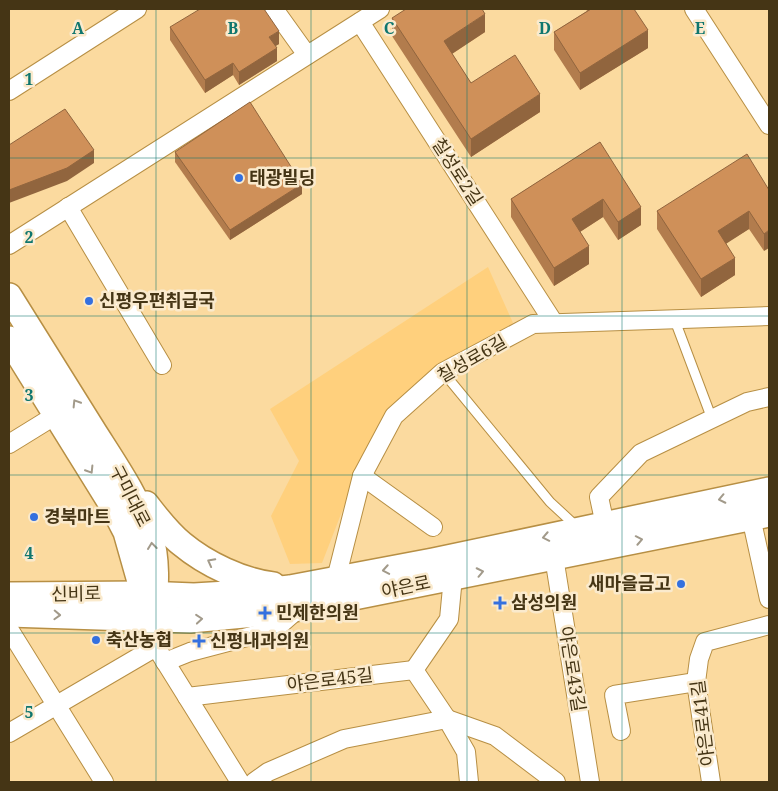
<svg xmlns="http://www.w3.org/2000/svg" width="778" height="791" viewBox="0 0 778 791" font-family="'Noto Serif','Noto Sans KR',serif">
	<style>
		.built { fill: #ffd07d }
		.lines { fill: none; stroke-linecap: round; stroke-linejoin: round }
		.lane-casing { stroke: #b78f44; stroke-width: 11 }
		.street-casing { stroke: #b78f44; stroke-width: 20 }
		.secondary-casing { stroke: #b78f44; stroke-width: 28 }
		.lane { stroke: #fff; stroke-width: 9 }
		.street { stroke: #fff; stroke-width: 18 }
		.secondary { stroke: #fff; stroke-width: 25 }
		.wall { fill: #b27c4d }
		.shaded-wall { fill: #91653e }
		.building { fill: #cf9059; stroke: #91653e }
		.oneway { stroke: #a29a8a }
		.grid { fill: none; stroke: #0f766e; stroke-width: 1; stroke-opacity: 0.55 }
		.poi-dot { fill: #3470df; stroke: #faeacd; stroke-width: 2 }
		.labels { text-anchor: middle; stroke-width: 5; stroke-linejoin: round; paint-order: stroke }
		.street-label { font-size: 18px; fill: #453515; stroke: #faeacd }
		.poi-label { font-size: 18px; font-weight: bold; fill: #453515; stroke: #faeacd; text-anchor: start }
		.grid-label { font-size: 16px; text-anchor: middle; font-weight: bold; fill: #0f766e; stroke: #faeacd; stroke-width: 5; stroke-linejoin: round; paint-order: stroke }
	</style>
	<rect width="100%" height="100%" fill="#fbda9f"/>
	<path class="built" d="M488,267L513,323L393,404L353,483L322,563L290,564L271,516L299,461L270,409Z"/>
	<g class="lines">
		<g class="lane-casing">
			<g id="lane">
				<path d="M674,318L712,419"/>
				<path d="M443,372L550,502L577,527"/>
			</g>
		</g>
		<g class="street-casing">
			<g id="street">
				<path d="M274,9L307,55"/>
				<path d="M694,9L769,125"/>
				<path d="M360,22L554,323"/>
				<path d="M9,91L137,9"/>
				<path d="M68,207L162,365"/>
				<path d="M9,245L380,9"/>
				<path d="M9,444L56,415"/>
				<path d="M362,476L433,527"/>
				<path d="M751,517L769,599"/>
				<path d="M605,525L599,497L641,453L747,402L769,397"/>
				<path d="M554,557L590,782"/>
				<path d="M336,579L362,476L394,416L443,372L533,324L769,316"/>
				<path d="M150,618L156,647L240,782"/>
				<path d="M9,629L104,782"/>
				<path d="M165,662L190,652L274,630L298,609"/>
				<path d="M414,670L449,619L453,577"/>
				<path d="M187,697L414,670L447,719L466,752L469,782"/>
				<path d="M447,719L495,736L556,782"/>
				<path d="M621,731L614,695L696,682"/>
				<path d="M9,733L156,647"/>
				<path d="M254,782L268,772L344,739L447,719"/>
				<path d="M711,782L696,682L699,659L705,642L769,625"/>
			</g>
		</g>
		<g class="secondary-casing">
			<g id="secondary">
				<path d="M9,296C37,341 65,386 94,432C115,465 138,498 150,535C157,557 157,589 152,611"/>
				<path d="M9,339L112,505L126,532L145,599"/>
				<path d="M146,504C157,518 168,533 182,544C206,564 242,581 273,585"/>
				<path d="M9,595L144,594L194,596L244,593L290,588L433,561L769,490"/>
				<path d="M9,614L190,620L279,612L769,514"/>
			</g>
		</g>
		<use href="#lane" class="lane"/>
		<use href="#street" class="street"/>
		<use href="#secondary" class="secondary"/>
	</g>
	<g class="wall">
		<path d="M586,9H634L648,48L580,90L554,50V32L587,11Z"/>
		<path d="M392,18L485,32L452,54L471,83L540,112L471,157L392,36Z"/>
		<path d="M170,27L279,44L275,46L277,61L239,85L233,75L205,93L170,40Z"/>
		<path d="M600,142L641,225L618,240L603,217L580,232L589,264L554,286L511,217V199Z"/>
		<path d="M175,152L302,194L230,240L175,162Z"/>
		<path d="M769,190L764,251L749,229L726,243L735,275L701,297L657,229V211Z"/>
	</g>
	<g class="shaded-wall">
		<path d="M485,14V32L444,59V41Z"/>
		<path d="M648,30V48L580,90V73Z"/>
		<path d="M279,31V44L269,50V37Z"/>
		<path d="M277,48V61L239,85V72Z"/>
		<path d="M233,63V75L205,93V80Z"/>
		<path d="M540,94V112L471,157V139Z"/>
		<path d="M94,150V163L67,181L9,203V190Z"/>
		<path d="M302,184V194L230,240V230Z"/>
		<path d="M603,199V217L572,237V219Z"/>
		<path d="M641,207V225L618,240V222Z"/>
		<path d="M749,211V229L718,249V231Z"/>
		<path d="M769,230V248L764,251V234Z"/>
		<path d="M589,246V264L554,286V268Z"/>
		<path d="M735,258V275L701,297V279Z"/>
	</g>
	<g class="building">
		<path d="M200,9H264L279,31L269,37L277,48L239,72L233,63L205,80L170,27Z"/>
		<path d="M406,9H482L485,14L444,41L471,83L515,55L540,94L471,139L392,18Z"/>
		<path d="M591,9H634L648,30L580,73L554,32Z"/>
		<path d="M250,102L302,184L230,230L175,152Z"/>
		<path d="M65,109L94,150L67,168L9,190V145Z"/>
		<path d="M600,142L641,207L618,222L603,199L572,219L589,246L554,268L511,199Z"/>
		<path d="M747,154L769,190V230L764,234L749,211L718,231L735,258L701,279L657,211Z"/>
	</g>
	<defs><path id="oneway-chevron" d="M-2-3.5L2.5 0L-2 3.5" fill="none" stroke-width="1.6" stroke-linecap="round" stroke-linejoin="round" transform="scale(1.25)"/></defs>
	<g class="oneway">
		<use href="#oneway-chevron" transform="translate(76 403) rotate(-122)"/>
		<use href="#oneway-chevron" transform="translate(90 470) rotate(58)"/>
		<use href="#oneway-chevron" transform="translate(722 499) rotate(168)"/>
		<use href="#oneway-chevron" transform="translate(546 537) rotate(169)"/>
		<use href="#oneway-chevron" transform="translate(639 540) rotate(-11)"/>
		<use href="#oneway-chevron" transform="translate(152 546) rotate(-97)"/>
		<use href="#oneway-chevron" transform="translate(211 562) rotate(-152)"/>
		<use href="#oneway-chevron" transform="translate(386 570) rotate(170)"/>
		<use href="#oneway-chevron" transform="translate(480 572) rotate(-12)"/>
		<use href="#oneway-chevron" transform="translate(57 615) rotate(2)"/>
		<use href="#oneway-chevron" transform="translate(199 619) rotate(-5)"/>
	</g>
	<path class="grid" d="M156,9V782M311,9V782M467,9V782M622,9V782M9,158H769M9,316H769M9,475H769M9,633H769"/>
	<g class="poi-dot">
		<circle cx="239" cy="178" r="5"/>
		<circle cx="89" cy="301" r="5"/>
		<circle cx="34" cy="517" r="5"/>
		<circle cx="681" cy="584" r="5"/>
		<path d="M497.5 595.5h5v5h5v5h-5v5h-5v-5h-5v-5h5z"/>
		<path d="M262.5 605.5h5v5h5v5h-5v5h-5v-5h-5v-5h5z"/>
		<circle cx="96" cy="640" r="5"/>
		<path d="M196.5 633.5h5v5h5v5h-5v5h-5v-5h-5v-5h5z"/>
	</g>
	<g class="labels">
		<g class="street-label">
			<text transform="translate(457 172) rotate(57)" y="6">칠성로2길</text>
			<text transform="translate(472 359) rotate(-30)" y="6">칠성로6길</text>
			<text transform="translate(130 496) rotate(63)" y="6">구미대로</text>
			<text transform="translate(406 587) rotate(-12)" y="6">야은로</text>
			<text transform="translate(76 594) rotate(-1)" y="6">신비로</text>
			<text transform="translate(572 669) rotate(81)" y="6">야은로43길</text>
			<text transform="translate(330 680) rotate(-7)" y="6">야은로45길</text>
			<text transform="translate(703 723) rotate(-97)" y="6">야은로41길</text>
		</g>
		<g class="poi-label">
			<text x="249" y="184">태광빌딩</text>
			<text x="99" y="307">신평우편취급국</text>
			<text x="44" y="523">경북마트</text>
			<text x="671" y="590" text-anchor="end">새마을금고</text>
			<text x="511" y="609">삼성의원</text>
			<text x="276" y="619">민제한의원</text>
			<text x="106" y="646">축산농협</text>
			<text x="210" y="647">신평내과의원</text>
		</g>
	</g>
	<g class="grid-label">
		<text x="78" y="34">A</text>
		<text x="233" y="34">B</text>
		<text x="389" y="34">C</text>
		<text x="545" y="34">D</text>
		<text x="700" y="34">E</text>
		<text x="29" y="85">1</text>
		<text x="29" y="243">2</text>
		<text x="29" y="401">3</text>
		<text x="29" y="559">4</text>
		<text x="29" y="718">5</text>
	</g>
	<rect width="778" height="791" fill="none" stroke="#453515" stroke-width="20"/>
</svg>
